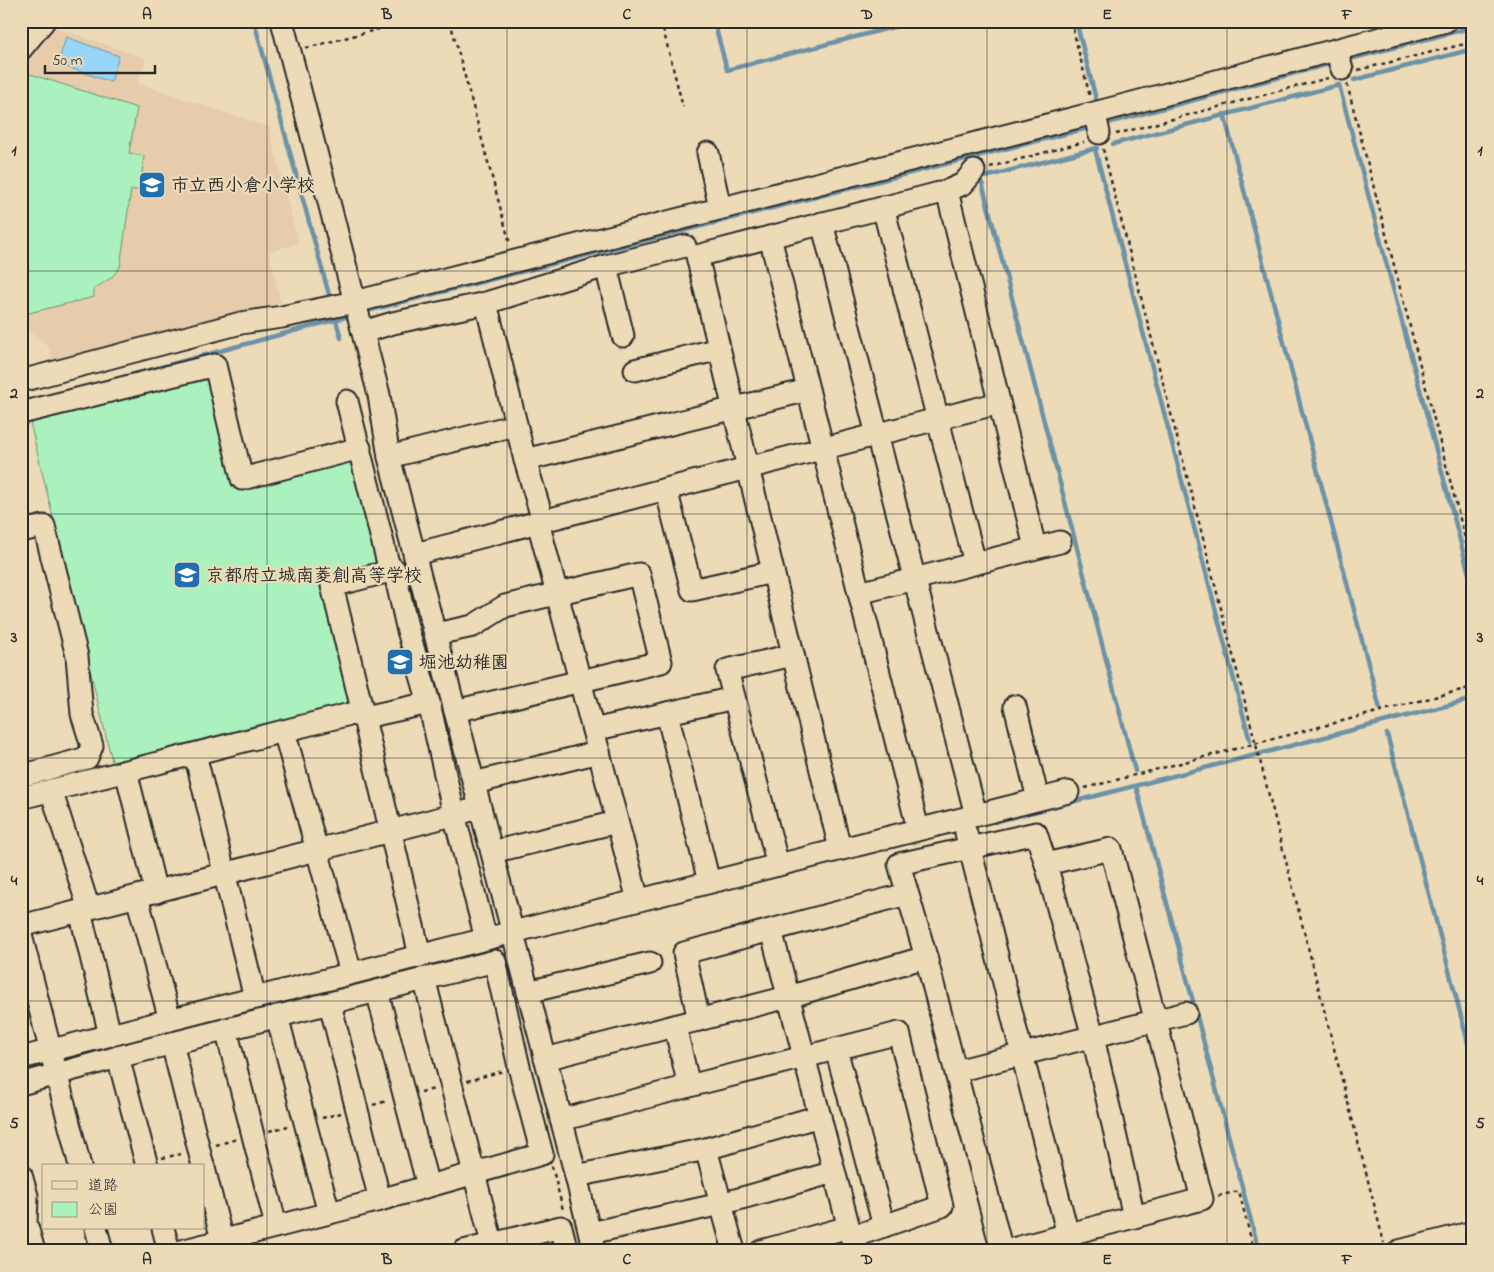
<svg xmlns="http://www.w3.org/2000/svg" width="1494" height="1272" viewBox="0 0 1494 1272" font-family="'Indie Flower','Klee One',sans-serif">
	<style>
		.built { fill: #e6ccaa }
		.green { fill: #aaf1bd; stroke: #6a8e74 }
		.water { fill: #97d6f9; stroke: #6c92a7 }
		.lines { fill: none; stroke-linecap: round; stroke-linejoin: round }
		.stream { stroke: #6c92a7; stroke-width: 4.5 }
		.minor-casing { stroke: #2b2b2b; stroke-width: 25 }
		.path { stroke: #2b2b2b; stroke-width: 2.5; stroke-dasharray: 4 4; stroke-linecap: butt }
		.minor { stroke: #eddbb8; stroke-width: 21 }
		.grid { fill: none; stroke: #2b2b2b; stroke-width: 1; stroke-opacity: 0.55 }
		.labels { text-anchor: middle; stroke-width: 4.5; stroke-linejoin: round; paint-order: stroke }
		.poi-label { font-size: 18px; font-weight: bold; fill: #2b2b2b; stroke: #eddbb8; text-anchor: start }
		.neatline { fill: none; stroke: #2b2b2b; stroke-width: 2 }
		.grid-label { font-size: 16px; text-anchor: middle; font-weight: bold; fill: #2b2b2b }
	</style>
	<rect width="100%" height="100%" fill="#eddbb8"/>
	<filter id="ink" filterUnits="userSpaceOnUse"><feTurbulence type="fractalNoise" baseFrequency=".02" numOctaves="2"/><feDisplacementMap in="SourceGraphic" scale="10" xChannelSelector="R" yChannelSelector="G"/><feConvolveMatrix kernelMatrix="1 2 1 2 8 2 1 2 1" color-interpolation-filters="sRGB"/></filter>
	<g filter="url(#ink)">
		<g class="built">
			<path d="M50,26L146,58L138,83L269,127L298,243L269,252L281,303L52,363L49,347L21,325V61Z"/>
			<path d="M1473,1236V1251H1417Z"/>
		</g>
		<g class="green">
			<path d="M27,73L137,108L129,153L144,156L140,190H131L120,267L112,277L94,289V297L21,315V80Z"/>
			<path d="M211,371L241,485L350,455L382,563L326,582L353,703L113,765L29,418Z"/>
		</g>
		<path class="water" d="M66,37L119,56L111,82L58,64Z"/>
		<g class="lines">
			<g class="stream">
				<path d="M254,21L331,302"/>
				<path d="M714,21L727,70L917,21"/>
				<path d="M1076,21L1097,103L1102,101"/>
				<path d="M1469,50L1473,64"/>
				<path d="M1346,60L1473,27"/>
				<path d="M1354,80L1473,49"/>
				<path d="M1339,85L1473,589"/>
				<path d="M1224,114L1380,709"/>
				<path d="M1104,124L1333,63"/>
				<path d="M1113,144L1339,85"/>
				<path d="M1095,149L1250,741"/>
				<path d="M985,177L1097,148"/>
				<path d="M982,183L1135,771"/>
				<path d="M363,312L1092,127"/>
				<path d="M335,317L341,338"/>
				<path d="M124,377L353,315"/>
				<path d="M1387,734L1473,1062"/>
				<path d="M1136,786L1259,1251"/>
				<path d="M994,822L1473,699"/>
				<path d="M59,1061L298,998"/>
				<path d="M21,1071L49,1064"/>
			</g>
			<g class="minor-casing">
				<g id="minor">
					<path d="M282,21L379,395L389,457L576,1176L594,1251"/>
					<path d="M21,49L44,21"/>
					<path d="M1336,50L1342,69"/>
					<path d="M1096,119L1099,133"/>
					<path d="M708,153L720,208"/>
					<path d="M947,191L1035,547"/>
					<path d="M883,207L975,563"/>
					<path d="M822,223L976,815"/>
					<path d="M770,237L918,829"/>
					<path d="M606,266L623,336"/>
					<path d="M486,303L525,460L543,521"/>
					<path d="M363,332L393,323L486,303L606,266L685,246"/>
					<path d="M635,370L719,349"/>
					<path d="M21,381L241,323L282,317L355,302L1094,113L1446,21"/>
					<path d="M347,401L390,571L394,569L407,627L429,703L454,814L486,939"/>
					<path d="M21,413L215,365L242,479L360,448"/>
					<path d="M389,457L516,425"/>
					<path d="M525,460L808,390"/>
					<path d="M666,489L692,590L773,572"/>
					<path d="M538,522L638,900"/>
					<path d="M21,531L44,526L77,656L82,714L92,746L87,758L21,776"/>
					<path d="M415,554L999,403"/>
					<path d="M390,571L332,586C363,709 390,832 420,955"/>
					<path d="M859,593L1060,542"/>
					<path d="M436,634L473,626L505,606L639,574L661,662L455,711"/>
					<path d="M1015,706L1038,799"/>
					<path d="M667,713L709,882"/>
					<path d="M593,730L734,698"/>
					<path d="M284,731L351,973"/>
					<path d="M195,754L255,998"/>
					<path d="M126,771L156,892"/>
					<path d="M474,783L599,752"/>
					<path d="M51,790L89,909"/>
					<path d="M21,798L350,714L365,717L429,703"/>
					<path d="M966,833L1072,1251"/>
					<path d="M840,849L697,256L947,191L963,184L974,171"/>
					<path d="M492,852L617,822"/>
					<path d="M1046,864L1093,1037L1134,1217"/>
					<path d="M778,865L727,670L793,655"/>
					<path d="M137,897L170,1020"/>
					<path d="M80,911L110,1035"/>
					<path d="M21,926L468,811"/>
					<path d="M771,930L855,1251"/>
					<path d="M21,935L80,1166"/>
					<path d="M926,957L1002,1251"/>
					<path d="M424,978L494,1251"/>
					<path d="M377,991L428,1186"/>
					<path d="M528,992L650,963"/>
					<path d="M330,1004L380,1200"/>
					<path d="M277,1016L329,1213"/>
					<path d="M699,1020L684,953L907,894"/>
					<path d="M675,1026L689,1086"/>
					<path d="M226,1029L276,1226"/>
					<path d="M172,1043L203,1166"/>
					<path d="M836,1049L884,1226"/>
					<path d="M118,1057L147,1166"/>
					<path d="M21,1058L513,932L1068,792"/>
					<path d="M545,1059L788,997L926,957L899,864L1036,833L1046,864L1111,849L1202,1199L1005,1251"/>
					<path d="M956,1071L1186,1013"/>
					<path d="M21,1084L118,1057L495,961L519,1067L542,1154L380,1200L181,1251"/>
					<path d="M561,1120L689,1086L899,1033L942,1206L852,1237"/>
					<path d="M706,1149L734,1251"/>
					<path d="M204,1168L222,1240"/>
					<path d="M21,1175L27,1196L26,1223L34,1251"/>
					<path d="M576,1176L706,1149L820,1116"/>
					<path d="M96,1228L102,1251"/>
					<path d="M163,1228L169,1251"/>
					<path d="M590,1233L721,1204L834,1172"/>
					<path d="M464,1251L561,1227L567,1251"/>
					<path d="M761,1251L849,1227"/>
					<path d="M1399,1251L1473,1232"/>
				</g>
			</g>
			<g class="path">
				<path d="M450,21L510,244"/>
				<path d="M661,21L683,107"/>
				<path d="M1071,21L1090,97"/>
				<path d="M306,48L410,21"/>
				<path d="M1358,70L1473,42"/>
				<path d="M1347,84L1473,569"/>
				<path d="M1116,134L1328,78"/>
				<path d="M1103,149L1384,1243"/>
				<path d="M990,167L1084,142"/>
				<path d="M1085,788L1473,687"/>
				<path d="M467,1081L503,1071"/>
				<path d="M421,1092L435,1089"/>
				<path d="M373,1105L387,1101"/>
				<path d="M322,1118L341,1113"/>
				<path d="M269,1131L288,1126"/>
				<path d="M216,1145L237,1139"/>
				<path d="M162,1158L181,1154"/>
				<path d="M552,1166L563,1210"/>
				<path d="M1218,1196L1239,1191L1254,1251"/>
			</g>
			<use href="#minor" class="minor"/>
		</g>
	</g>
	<path class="grid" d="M267,21V1251M507,21V1251M747,21V1251M987,21V1251M1227,21V1251M21,271H1473M21,514H1473M21,758H1473M21,1001H1473"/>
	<defs>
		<g id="school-square" transform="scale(1.4375)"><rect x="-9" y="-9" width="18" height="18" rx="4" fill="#1f6fb2" stroke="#eddbb8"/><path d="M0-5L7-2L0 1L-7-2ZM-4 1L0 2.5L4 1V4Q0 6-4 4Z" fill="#fff"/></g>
	</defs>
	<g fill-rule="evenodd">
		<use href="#school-square" x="152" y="185"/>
		<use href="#school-square" x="187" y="575"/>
		<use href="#school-square" x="400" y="662"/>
	</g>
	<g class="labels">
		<g class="poi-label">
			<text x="171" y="191">市立西小倉小学校</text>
			<text x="206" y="581">京都府立城南菱創高等学校</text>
			<text x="419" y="668">堀池幼稚園</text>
		</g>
	</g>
	<rect width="1494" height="1272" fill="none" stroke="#eddbb8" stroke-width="55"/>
	<rect x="42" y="1164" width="162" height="65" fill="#eddbb8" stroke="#9f9580"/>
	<rect x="52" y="1181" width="25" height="8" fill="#eddbb8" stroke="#9f9580"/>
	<text x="88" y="1190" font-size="15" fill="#2b2b2b">道路</text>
	<rect x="52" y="1202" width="25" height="15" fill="#aaf1bd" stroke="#9f9580"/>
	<text x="88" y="1214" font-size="15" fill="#2b2b2b">公園</text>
	<path d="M45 65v8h110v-8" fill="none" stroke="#2b2b2b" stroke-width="2.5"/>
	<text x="52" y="65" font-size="15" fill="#2b2b2b" stroke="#eddbb8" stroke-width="4" paint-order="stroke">50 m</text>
	<rect x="28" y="28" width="1438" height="1216" class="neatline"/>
	<g class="grid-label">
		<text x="147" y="19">A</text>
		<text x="387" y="19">B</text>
		<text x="627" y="19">C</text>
		<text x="867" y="19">D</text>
		<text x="1107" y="19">E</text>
		<text x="1347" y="19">F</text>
		<text x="14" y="155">1</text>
		<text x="1480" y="155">1</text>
		<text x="14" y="398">2</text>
		<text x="1480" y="398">2</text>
		<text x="14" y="642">3</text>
		<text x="1480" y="642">3</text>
		<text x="14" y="885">4</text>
		<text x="1480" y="885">4</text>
		<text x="14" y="1128">5</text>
		<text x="1480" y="1128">5</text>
		<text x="147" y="1264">A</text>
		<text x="387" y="1264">B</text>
		<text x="627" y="1264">C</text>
		<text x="867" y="1264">D</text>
		<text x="1107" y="1264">E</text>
		<text x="1347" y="1264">F</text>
	</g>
</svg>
